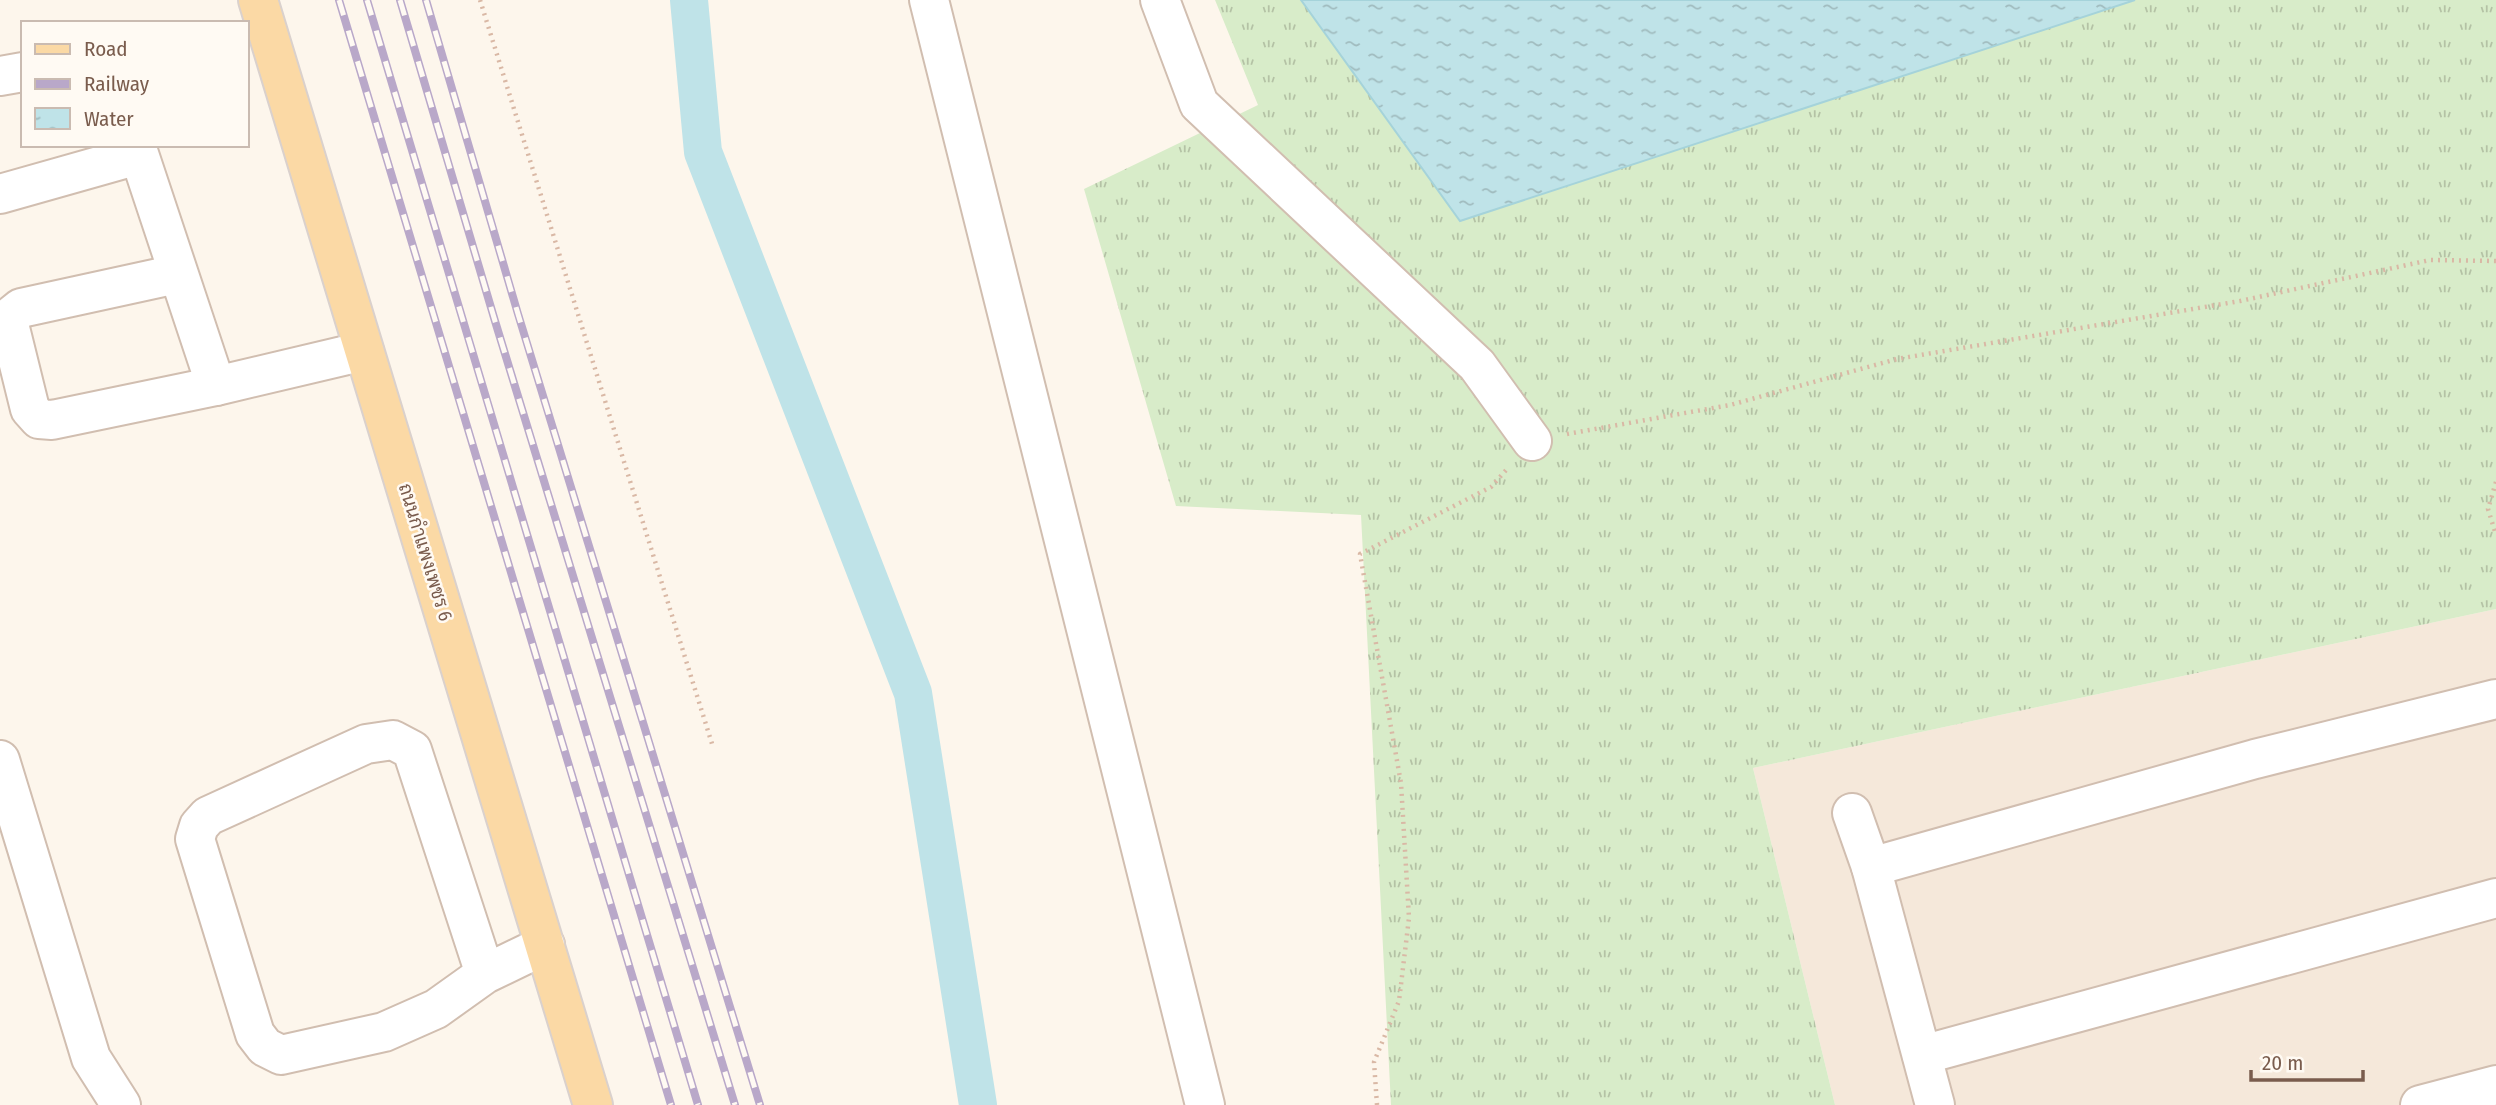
<svg xmlns="http://www.w3.org/2000/svg" width="2496" height="1105" viewBox="0 0 2496 1105" font-family="'Fira Sans Condensed',Sarabun,sans-serif">
	<style>
		.residential { fill: #f5e8da }
		.grass { fill: url(#grass-tufts) }
		.water { fill: url(#water-ripples); stroke: #a5d3da; stroke-width: 2 }
		.lines { fill: none; stroke-linecap: round; stroke-linejoin: round }
		.canal { stroke: #bfe3e8; stroke-width: 38 }
		.minor-casing { stroke: #d1beb0; stroke-width: 42 }
		.major-casing { stroke: #dad1cd; stroke-width: 42 }
		.path { stroke: #d9b8a5; stroke-width: 4.5; stroke-dasharray: 2 5; stroke-linecap: butt }
		.minor { stroke: #fff; stroke-width: 38 }
		.major { stroke: #fbd9a5; stroke-width: 38 }
		.rail-casing { stroke: #b9a8c9; stroke-width: 8 }
		.rail { stroke: #fffaf3; stroke-width: 5; stroke-dasharray: 16; stroke-linecap: butt }
		.labels { text-anchor: middle; stroke-width: 5; stroke-linejoin: round; paint-order: stroke }
		.street-label { font-size: 19px; fill: #7a5c4d; stroke: #fffaf3 }
	</style>
	<defs>
		<pattern id="grass-tufts" width="24" height="20" patternUnits="userSpaceOnUse" patternTransform="scale(1.75)"><rect width="24" height="20" fill="#d8ecc9"/><path d="M3 7l-1-3M5 7V3M7 7l1-3M15 17l-1-3M17 17v-4M19 17l1-3" fill="none" stroke="#b4c2a5"/></pattern>
		<pattern id="water-ripples" width="26" height="14" patternUnits="userSpaceOnUse" patternTransform="scale(1.75)"><rect width="26" height="14" fill="#bfe3e8"/><path d="M2 4q2-2 4 0t4 0M15 11q2-2 4 0t4 0" fill="none" stroke="#a0bbbe"/></pattern>
	</defs>
	<rect width="100%" height="100%" fill="#fdf6ec"/>
	<path class="residential" d="M2496,609V1105H1835L1753,768Z"/>
	<path class="grass" d="M1215,0H1301L1460,221L2135,0H2496V609L1753,768L1835,1105H1391L1361,515L1176,506L1084,189L1258,105Z"/>
	<path class="water" d="M1301,0H2135L1460,221Z"/>
	<g class="lines">
		<path class="canal" d="M689,0L703,152L913,693L978,1105"/>
		<g class="minor-casing">
			<g id="minor">
				<path d="M929,0L1205,1105"/>
				<path d="M1160,0L1199,104L1477,365L1532,441"/>
				<path d="M0,76L23,72"/>
				<path d="M136,145L216,386"/>
				<path d="M0,194L138,155"/>
				<path d="M177,274L21,308L11,316L10,328L30,409L39,419L52,420L216,386L364,351"/>
				<path d="M0,760L91,1058L121,1105"/>
				<path d="M1852,813L1871,867L1935,1105"/>
				<path d="M1871,867L2255,759L2496,699"/>
				<path d="M485,974L412,750L393,740L366,744L208,816L199,826L195,839L255,1034L265,1047L281,1055L384,1032L436,1009L485,974L545,945"/>
				<path d="M1922,1055L2496,898"/>
				<path d="M2420,1105L2496,1085"/>
			</g>
		</g>
		<g class="major-casing">
			<path id="major" d="M258,0L593,1105"/>
		</g>
		<g class="path">
			<path d="M480,0L713,747"/>
			<path d="M1567,434L1730,405L1897,359L2240,301L2430,260L2496,261"/>
			<path d="M2496,482L2488,509L2496,535"/>
			<path d="M1377,1105L1374,1062L1399,1001L1409,918L1401,783L1360,554L1491,487L1508,468"/>
		</g>
		<use href="#minor" class="minor"/>
		<use href="#major" class="major"/>
		<g class="rail-casing">
			<g id="rail">
				<path d="M339,0L671,1105"/>
				<path d="M367,0L698,1105"/>
				<path d="M400,0L495,321L735,1105"/>
				<path d="M426,0L518,314L760,1105"/>
			</g>
		</g>
		<use href="#rail" class="rail"/>
	</g>
	<g class="labels">
		<g class="street-label">
			<text transform="translate(426 552) rotate(73)" y="7">ถนนกำแพงเพชร 6</text>
		</g>
	</g>
	<rect x="21" y="21" width="228" height="126" fill="#fffaf3" stroke="#cabbb1" stroke-width="2"/>
	<rect x="35" y="44" width="35" height="10" fill="#fbd9a5" stroke="#cabbb1" stroke-width="2"/>
	<text x="84" y="56" font-size="21" fill="#7a5c4d">Road</text>
	<rect x="35" y="79" width="35" height="10" fill="#b9a8c9" stroke="#cabbb1" stroke-width="2"/>
	<text x="84" y="91" font-size="21" fill="#7a5c4d">Railway</text>
	<rect x="35" y="108" width="35" height="21" fill="url(#water-ripples)" stroke="#cabbb1" stroke-width="2"/>
	<text x="84" y="126" font-size="21" fill="#7a5c4d">Water</text>
	<path d="M2251 1070v10h112v-10" fill="none" stroke="#7a5c4d" stroke-width="3.5"/>
	<text x="2262" y="1070" font-size="21" fill="#7a5c4d" stroke="#fffaf3" stroke-width="5" paint-order="stroke">20 m</text>
</svg>
